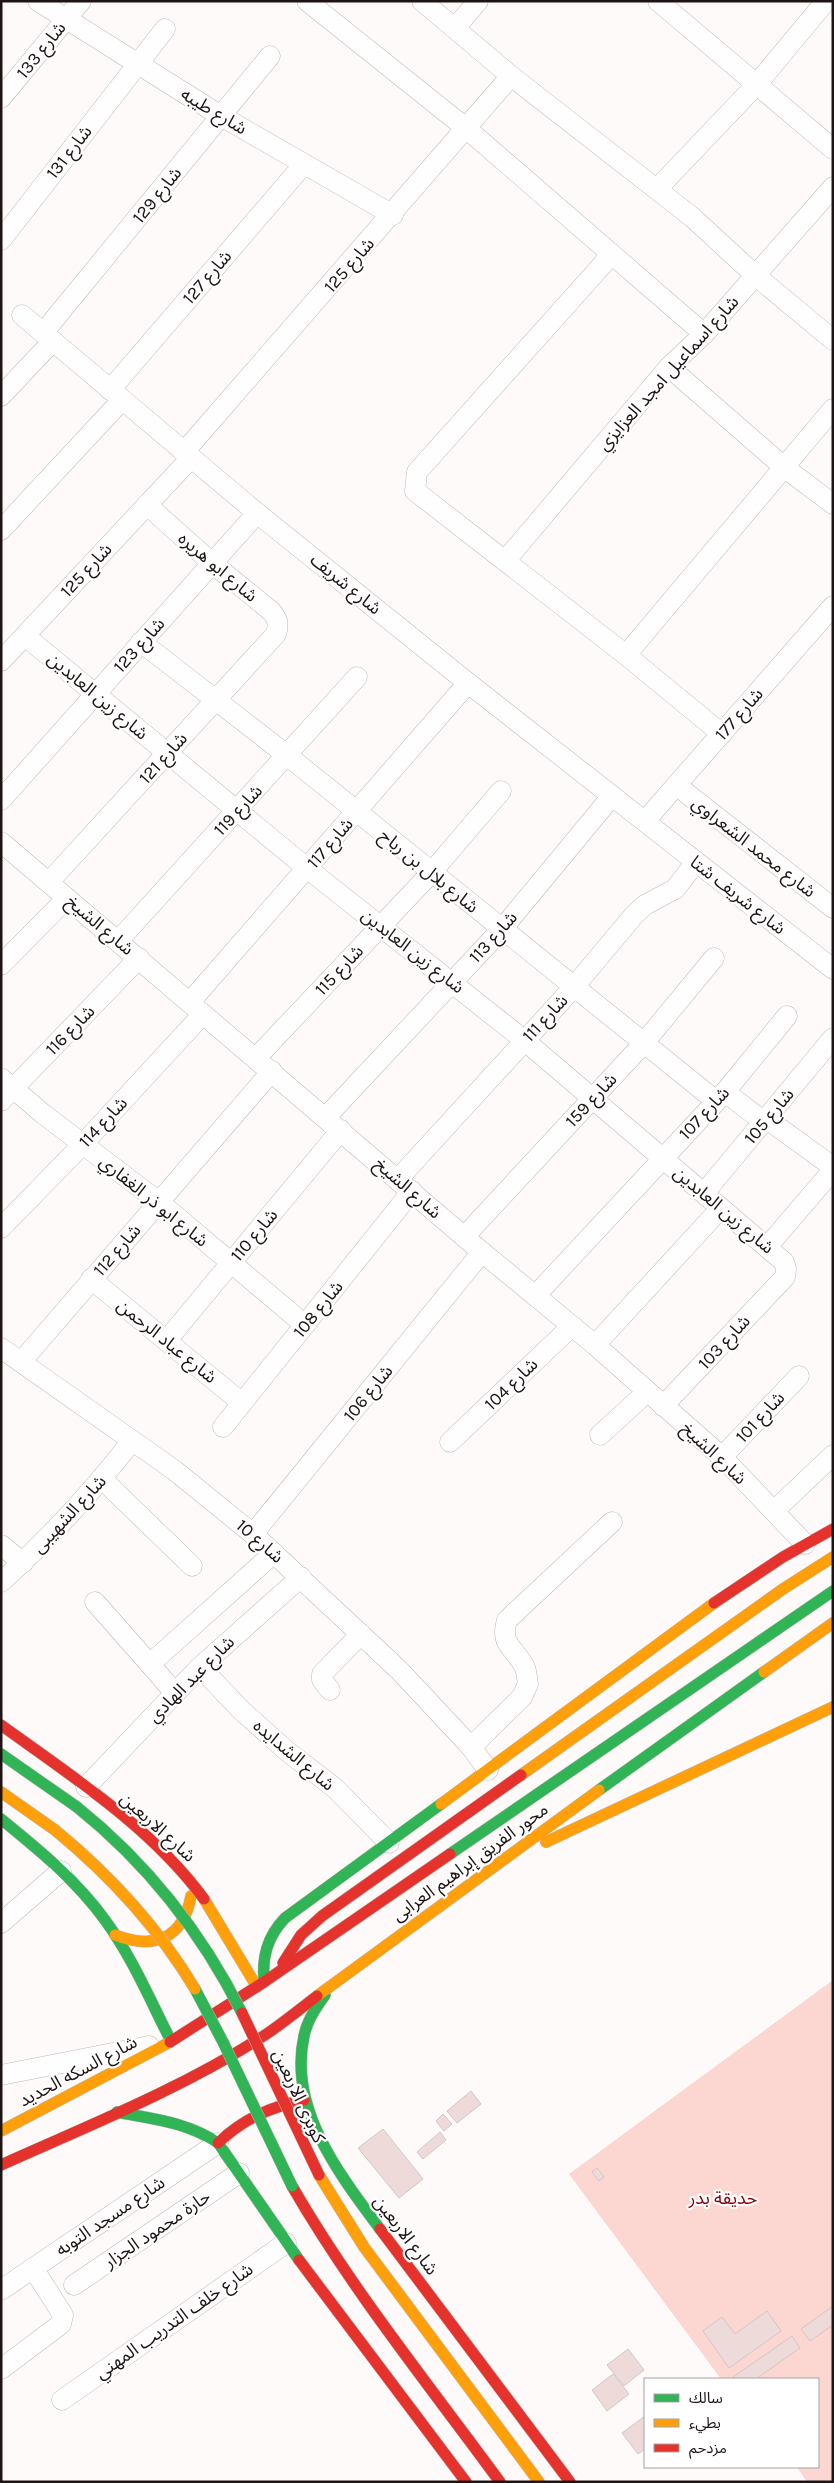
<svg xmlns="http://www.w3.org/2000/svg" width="834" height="2483" viewBox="0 0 834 2483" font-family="Karla,'Noto Sans Arabic',sans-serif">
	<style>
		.green { fill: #fcd6d1 }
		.building { fill: #eedbd9; stroke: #d0c8c8 }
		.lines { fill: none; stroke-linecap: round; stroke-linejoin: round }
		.street-casing { stroke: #bfb9b8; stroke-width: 21 }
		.fast-casing { stroke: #bfb9b8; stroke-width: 12 }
		.slow-casing { stroke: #bfb9b8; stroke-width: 12 }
		.jam-casing { stroke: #bfb9b8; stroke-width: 12 }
		.street { stroke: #fffefe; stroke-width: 20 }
		.fast { stroke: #30b455; stroke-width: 11 }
		.slow { stroke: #ff9f0a; stroke-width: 11 }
		.jam { stroke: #e5322d; stroke-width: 11 }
		.fast-bridge-casing { stroke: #bfb9b8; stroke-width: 12; stroke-linecap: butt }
		.slow-bridge-casing { stroke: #bfb9b8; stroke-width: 12; stroke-linecap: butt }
		.jam-bridge-casing { stroke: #bfb9b8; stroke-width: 12; stroke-linecap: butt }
		.fast-bridge { stroke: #30b455; stroke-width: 11 }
		.slow-bridge { stroke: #ff9f0a; stroke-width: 11 }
		.jam-bridge { stroke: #e5322d; stroke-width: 11 }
		.labels { text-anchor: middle; stroke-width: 4.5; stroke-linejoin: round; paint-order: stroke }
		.street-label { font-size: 18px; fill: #1e1413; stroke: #fff }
		.park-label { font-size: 18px; fill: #84010a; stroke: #fff }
	</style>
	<rect width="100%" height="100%" fill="#fefaf9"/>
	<path class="green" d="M833,1980V2482H807L797,2467H818V2379H721L569,2174Z"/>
	<g class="building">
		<path d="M471,2091L481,2104L457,2123L447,2111Z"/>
		<path d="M443,2114L452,2124L444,2131L436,2121Z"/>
		<path d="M383,2129L423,2179L399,2198L358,2148Z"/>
		<path d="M440,2132L446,2140L423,2159L417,2152Z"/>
		<path d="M597,2168L604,2177L599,2181L592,2172Z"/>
		<path d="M833,2306V2325L810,2341L801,2329Z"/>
		<path d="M767,2311L781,2331L729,2368L703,2331L722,2317L735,2334Z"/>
		<path d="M792,2336L800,2348L756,2379H735L733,2377Z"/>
		<path d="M628,2349L644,2370L624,2386L607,2365Z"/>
		<path d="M613,2374L629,2394L607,2411L592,2390Z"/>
		<path d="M645,2416V2449L638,2454L622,2433Z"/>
	</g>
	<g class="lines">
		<g class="street-casing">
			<g id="street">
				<path d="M38,1L221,116L393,215"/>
				<path d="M307,1L467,129L704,334"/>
				<path d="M422,1L511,76L692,217L756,276L833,340"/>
				<path d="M658,1L833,149"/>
				<path d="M455,28L478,1"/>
				<path d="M1,98L81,1"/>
				<path d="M657,189L757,84L826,1"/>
				<path d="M1,240L165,29"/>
				<path d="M612,254L417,472L415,491L626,655L722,734"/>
				<path d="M22,315L257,513L468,683L833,969"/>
				<path d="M43,333L270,56"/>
				<path d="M669,367L785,468L833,504"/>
				<path d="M110,390L304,164"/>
				<path d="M1,396L52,342"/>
				<path d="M184,452L511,76"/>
				<path d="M1,530L122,400"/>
				<path d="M505,561L669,367L704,334L833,187"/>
				<path d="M25,636L308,869L524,1040L784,1262L786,1269L785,1277L663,1406"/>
				<path d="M141,642L288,756L716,1101"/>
				<path d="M626,655L833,409"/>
				<path d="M1,661L191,458"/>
				<path d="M676,785L833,908"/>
				<path d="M1,800L257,513"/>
				<path d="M645,821L833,606"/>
				<path d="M1,842L482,1252L595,1345L722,1457L805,1544"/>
				<path d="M49,882L276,634C279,624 278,619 271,611L213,564L147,505"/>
				<path d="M118,941L357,677"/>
				<path d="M1,965L67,898"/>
				<path d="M190,1002L468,683"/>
				<path d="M256,1058L431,873L501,791"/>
				<path d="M1,1078L42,1113L159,1202L305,1325"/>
				<path d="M725,1092L764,1122"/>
				<path d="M1,1101L139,958"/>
				<path d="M326,1117L502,929L612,796"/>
				<path d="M767,1119L833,1167"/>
				<path d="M398,1179L573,988L635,914L645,905L675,889L696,862"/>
				<path d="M704,1193L833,1038"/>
				<path d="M1,1228L83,1144L203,1014"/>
				<path d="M464,1237L643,1044L714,958"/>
				<path d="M767,1247L833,1170"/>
				<path d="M91,1279L242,1403"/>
				<path d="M535,1296L725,1092L787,1016"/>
				<path d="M167,1340L341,1130"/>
				<path d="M595,1345L721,1208"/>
				<path d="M1,1348L174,1470L253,1534L399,1670L471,1747L488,1770"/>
				<path d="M21,1362L272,1071"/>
				<path d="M223,1427L412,1191"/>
				<path d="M600,1435L647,1392"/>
				<path d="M450,1442L572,1326"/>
				<path d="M722,1457L799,1376"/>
				<path d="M102,1479L192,1566"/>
				<path d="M774,1511L833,1455"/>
				<path d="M253,1534L482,1252"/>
				<path d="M1,1545L23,1563"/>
				<path d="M1,1582C49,1539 92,1492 132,1441"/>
				<path d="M95,1602L175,1693"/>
				<path d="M150,1664L274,1553"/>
				<path d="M200,1667L242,1711L288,1752L336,1789L389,1843"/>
				<path d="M330,1690L322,1680V1674L361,1634"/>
				<path d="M471,1747L522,1697L528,1684C527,1679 527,1673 525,1668C516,1648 499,1646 507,1620L612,1522"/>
				<path d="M86,1787L200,1667L301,1577"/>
				<path d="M1,1923L61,1871"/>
				<path d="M1,2075L149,2046"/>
				<path d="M74,2285L239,2173"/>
				<path d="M1,2290L218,2143"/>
				<path d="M1,2369L61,2324L63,2315L33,2268"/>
				<path d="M62,2400L286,2243"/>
			</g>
		</g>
		<g class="fast-casing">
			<g id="fast">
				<path d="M1,1754L77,1807"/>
				<path d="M599,1790L764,1672"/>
				<path d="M1,1819C38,1849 77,1881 105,1920C132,1957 150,2000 171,2041"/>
				<path d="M450,1854L833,1591"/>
				<path d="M264,1982C262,1957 267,1937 285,1918L441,1804"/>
				<path d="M325,1995C316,2008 307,2020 304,2036C288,2108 339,2174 380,2229"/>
				<path d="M117,2112C153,2119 187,2122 218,2143L299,2260"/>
			</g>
		</g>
		<g class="slow-casing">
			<g id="slow">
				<path d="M764,1672L833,1623"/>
				<path d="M521,1775L783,1589L833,1557"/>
				<path d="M1,1792L55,1830"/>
				<path d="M441,1804L714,1603"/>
				<path d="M546,1842L833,1707"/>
				<path d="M204,1899L257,1987"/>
				<path d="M115,1935C154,1950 183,1939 191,1896"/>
				<path d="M317,1996L599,1790"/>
				<path d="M1,2131L170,2042"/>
				<path d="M319,2175L364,2247L539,2482"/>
			</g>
		</g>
		<g class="jam-casing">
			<g id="jam">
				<path d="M714,1603L783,1557L833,1529"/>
				<path d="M1,1725C73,1777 151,1827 204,1899"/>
				<path d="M283,1963L301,1935L322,1916L521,1775"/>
				<path d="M170,2042L264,1982L450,1854"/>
				<path d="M218,2143C243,2119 270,2107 304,2100"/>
				<path d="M1,2165C90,2125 183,2088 265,2035C283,2023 300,2009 317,1996"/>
				<path d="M292,2186C352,2290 429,2385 500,2482"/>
				<path d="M380,2229L570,2482"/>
				<path d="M299,2260L466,2482"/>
			</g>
		</g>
		<use href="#street" class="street"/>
		<use href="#fast" class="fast"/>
		<use href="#slow" class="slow"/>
		<use href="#jam" class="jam"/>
		<g class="fast-bridge-casing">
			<g id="fast-bridge">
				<path d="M77,1807C148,1864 201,1931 242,2013"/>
				<path d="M195,1989L223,2042L292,2186"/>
			</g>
		</g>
		<g class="slow-bridge-casing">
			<path id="slow-bridge" d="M55,1830C111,1876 158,1927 195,1989"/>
		</g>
		<g class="jam-bridge-casing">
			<path id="jam-bridge" d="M242,2013L319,2175"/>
		</g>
		<use href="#fast-bridge" class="fast-bridge"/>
		<use href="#slow-bridge" class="slow-bridge"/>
		<use href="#jam-bridge" class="jam-bridge"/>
	</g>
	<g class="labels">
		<g class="street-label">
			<text transform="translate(41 50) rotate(-51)" y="6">شارع 133</text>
			<text transform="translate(214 111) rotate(31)" y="6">شارع طيبه</text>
			<text transform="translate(69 152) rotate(-52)" y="6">شارع 131</text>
			<text transform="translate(157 195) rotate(-51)" y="6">شارع 129</text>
			<text transform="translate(349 265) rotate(-49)" y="6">شارع 125</text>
			<text transform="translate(207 277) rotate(-49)" y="6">شارع 127</text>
			<text transform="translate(668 373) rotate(-48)" y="6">شارع اسماعيل امجد العزايزي</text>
			<text transform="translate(218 567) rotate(40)" y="6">شارع ابو هريره</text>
			<text transform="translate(86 570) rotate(-47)" y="6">شارع 125</text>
			<text transform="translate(346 584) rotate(39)" y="6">شارع شريف</text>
			<text transform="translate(139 645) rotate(-48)" y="6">شارع 123</text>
			<text transform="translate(98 696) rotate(40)" y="6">شارع زين العابدين</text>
			<text transform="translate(739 714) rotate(-49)" y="6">شارع 177</text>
			<text transform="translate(163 758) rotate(-48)" y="6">شارع 121</text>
			<text transform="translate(238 810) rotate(-47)" y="6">شارع 119</text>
			<text transform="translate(330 843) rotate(-49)" y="6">شارع 117</text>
			<text transform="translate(754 847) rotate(38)" y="6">شارع محمد الشعراوي</text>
			<text transform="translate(429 871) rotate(39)" y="6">شارع بلال بن رباح</text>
			<text transform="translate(738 895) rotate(38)" y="6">شارع شريف شتا</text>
			<text transform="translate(100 925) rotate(40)" y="6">شارع الشيخ</text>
			<text transform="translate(493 937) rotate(-48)" y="6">شارع 113</text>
			<text transform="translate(413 951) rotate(38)" y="6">شارع زين العابدين</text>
			<text transform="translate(339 970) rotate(-47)" y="6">شارع 115</text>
			<text transform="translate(545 1018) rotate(-47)" y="6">شارع 111</text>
			<text transform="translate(70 1030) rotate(-46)" y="6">شارع 116</text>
			<text transform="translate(591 1100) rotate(-47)" y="6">شارع 159</text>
			<text transform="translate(704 1113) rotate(-47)" y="6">شارع 107</text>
			<text transform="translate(769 1116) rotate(-50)" y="6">شارع 105</text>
			<text transform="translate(103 1122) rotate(-47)" y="6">شارع 114</text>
			<text transform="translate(408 1188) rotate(41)" y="6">شارع الشيخ</text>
			<text transform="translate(154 1201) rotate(39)" y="6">شارع ابو ذر الغفاري</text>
			<text transform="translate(724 1210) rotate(40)" y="6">شارع زين العابدين</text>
			<text transform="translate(254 1235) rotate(-50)" y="6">شارع 110</text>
			<text transform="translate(117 1250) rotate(-49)" y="6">شارع 112</text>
			<text transform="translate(318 1309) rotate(-51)" y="6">شارع 108</text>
			<text transform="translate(167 1341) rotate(39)" y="6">شارع عباد الرحمن</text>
			<text transform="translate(724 1342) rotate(-47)" y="6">شارع 103</text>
			<text transform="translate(511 1384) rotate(-44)" y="6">شارع 104</text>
			<text transform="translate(368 1393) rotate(-51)" y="6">شارع 106</text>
			<text transform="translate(760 1417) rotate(-47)" y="6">شارع 101</text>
			<text transform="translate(714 1453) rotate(43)" y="6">شارع الشيخ</text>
			<text transform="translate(69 1514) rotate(-47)" y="6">شارع الشهيبى</text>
			<text transform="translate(260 1541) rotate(41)" y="6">شارع 10</text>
			<text transform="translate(191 1679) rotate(-45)" y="6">شارع عبد الهادي</text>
			<text transform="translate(294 1755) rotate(40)" y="6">شارع الشدايده</text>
			<text transform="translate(158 1827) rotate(42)" y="6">شارع الاربعين</text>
			<text transform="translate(470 1862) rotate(-36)" y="6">محور الفريق إبراهيم العرابى</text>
			<text transform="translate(78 2071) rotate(-28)" y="6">شارع السكه الحديد</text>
			<text transform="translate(299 2096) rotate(65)" y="6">كوبرى الاربعين</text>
			<text transform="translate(110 2216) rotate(-34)" y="6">شارع مسجد التوبه</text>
			<text transform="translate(157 2229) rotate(-34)" y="6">حارة محمود الجزار</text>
			<text transform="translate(406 2235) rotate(53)" y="6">شارع الاربعين</text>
			<text transform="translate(174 2321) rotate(-35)" y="6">شارع خلف التدريب المهني</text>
		</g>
		<g class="park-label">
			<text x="723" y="2204">حديقة بدر</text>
		</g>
	</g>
	<rect width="834" height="2483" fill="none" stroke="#1e1413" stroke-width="5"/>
	<rect x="644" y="2378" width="175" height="90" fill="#ffffff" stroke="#a5a1a1"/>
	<rect x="654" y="2394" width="25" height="8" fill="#30b455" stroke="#a5a1a1"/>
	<text x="689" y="2403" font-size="15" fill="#1e1413">سالك</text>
	<rect x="654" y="2419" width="25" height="8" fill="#ff9f0a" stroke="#a5a1a1"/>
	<text x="689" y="2428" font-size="15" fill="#1e1413">بطيء</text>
	<rect x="654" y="2444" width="25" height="8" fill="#e5322d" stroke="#a5a1a1"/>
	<text x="689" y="2453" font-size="15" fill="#1e1413">مزدحم</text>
</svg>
